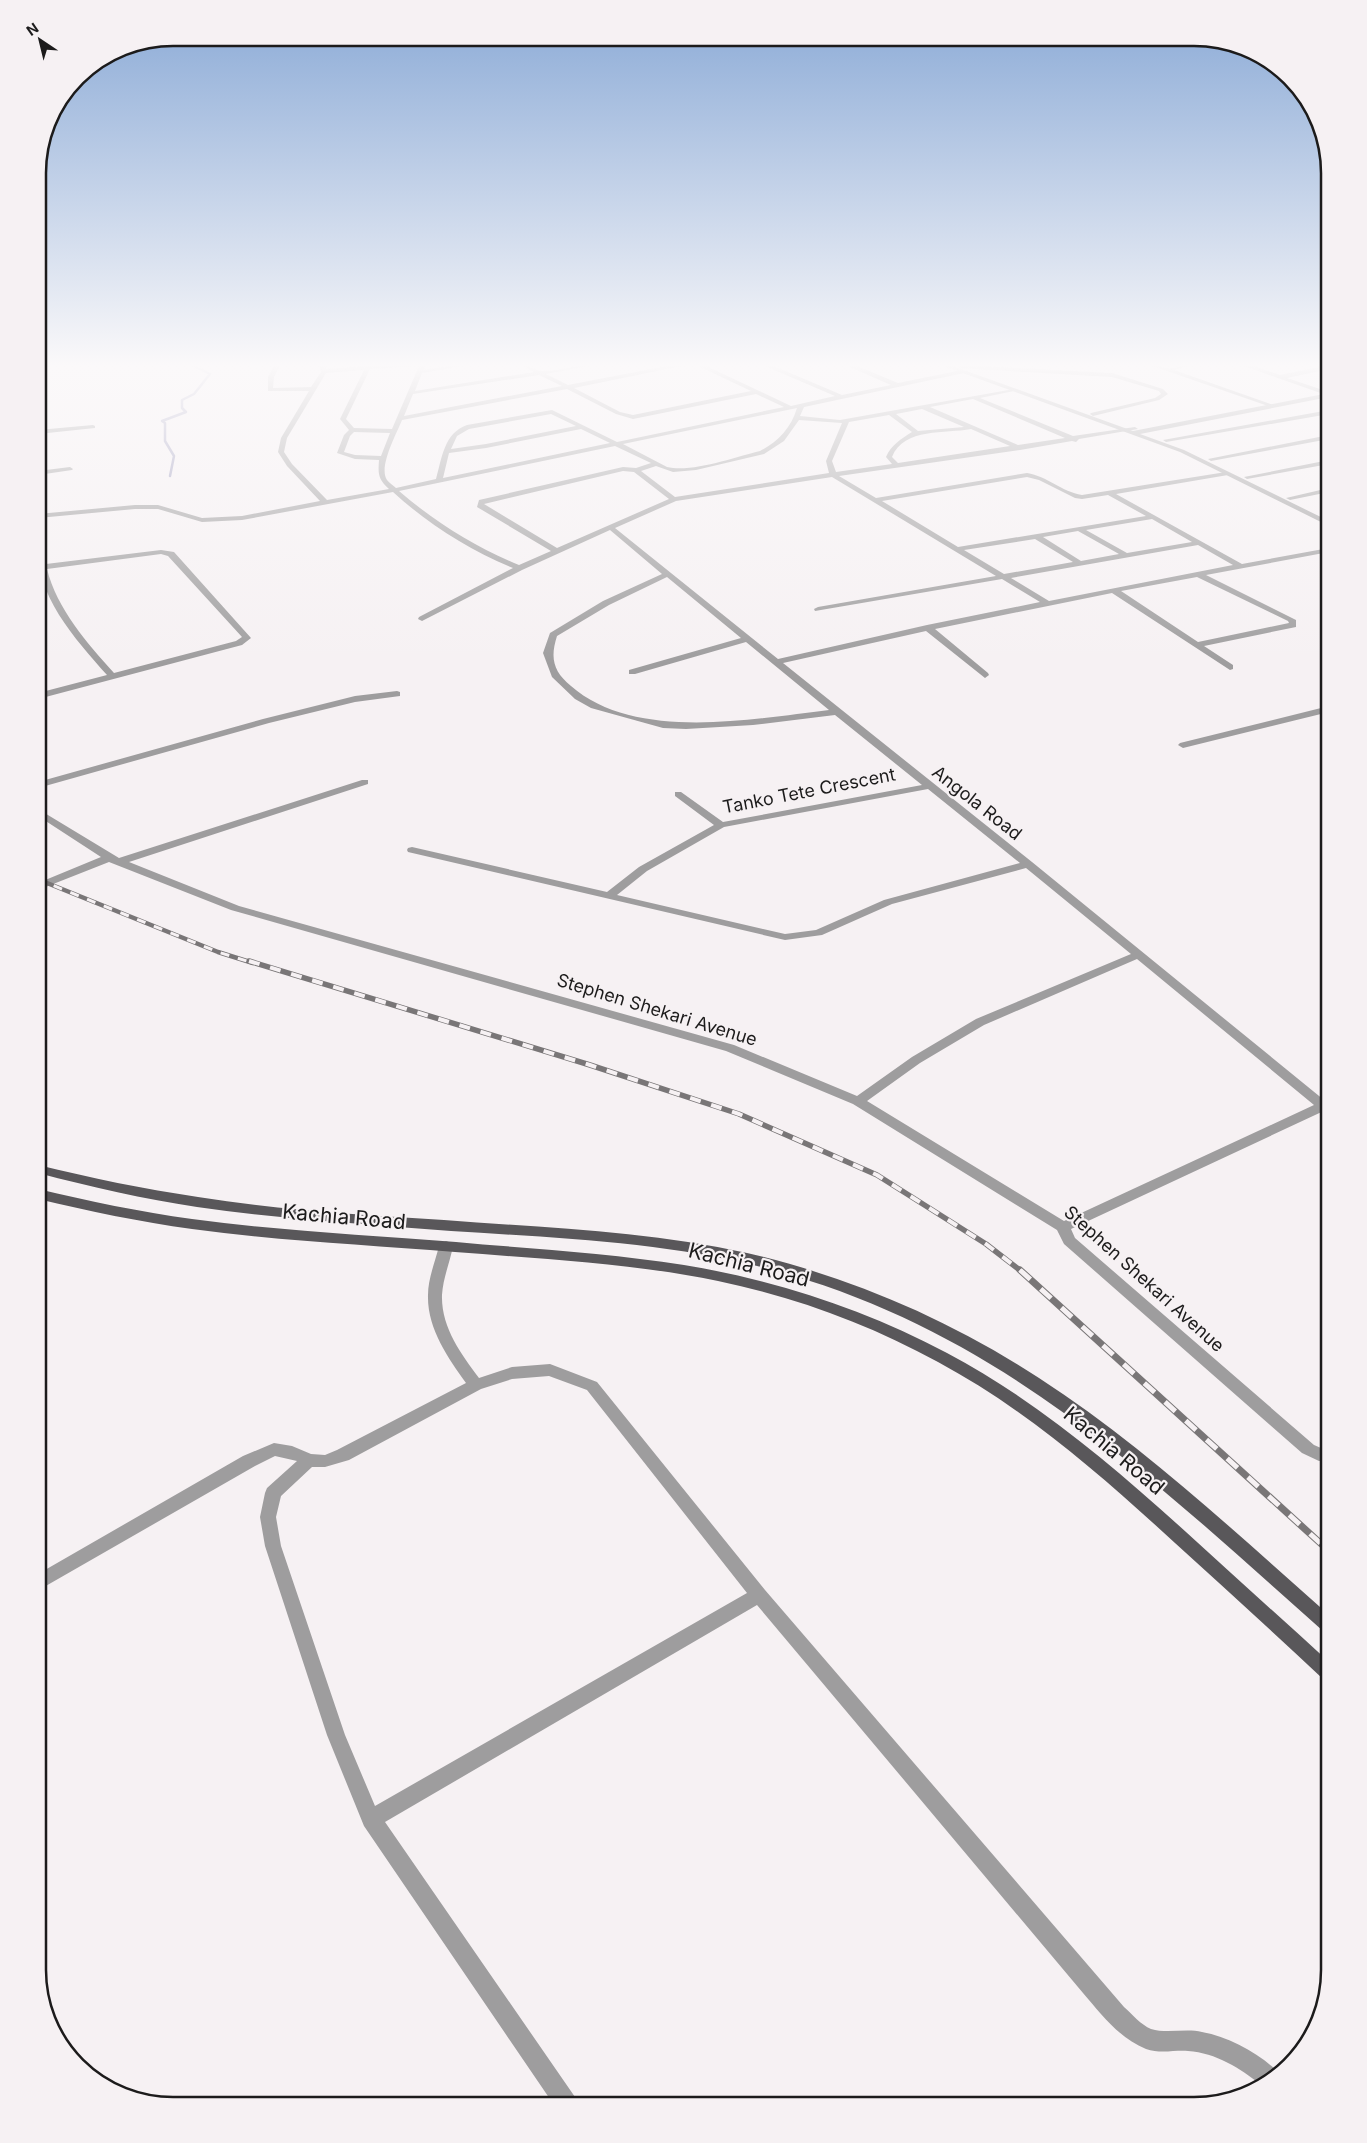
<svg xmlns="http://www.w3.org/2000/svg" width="1367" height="2143" viewBox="0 0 1367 2143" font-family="Inter,sans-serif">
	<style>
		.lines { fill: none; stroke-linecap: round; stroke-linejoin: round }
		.stream { stroke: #9a99bb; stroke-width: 2.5 }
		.minor { fill: #9e9d9e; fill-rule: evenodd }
		.tertiary { fill: #9e9d9e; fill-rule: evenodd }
		.primary { fill: #59575a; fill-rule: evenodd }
		.rail-far2-casing { stroke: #797677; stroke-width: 4.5 }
		.rail-far1-casing { stroke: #797677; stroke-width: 5.5 }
		.rail-casing { stroke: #797677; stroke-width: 7 }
		.rail-far2 { stroke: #f6f1f3; stroke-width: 3; stroke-dasharray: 9; stroke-linecap: butt }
		.rail-far1 { stroke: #f6f1f3; stroke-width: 4; stroke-dasharray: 11; stroke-linecap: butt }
		.rail { stroke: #f6f1f3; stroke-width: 5; stroke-dasharray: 14; stroke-linecap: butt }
		.labels { text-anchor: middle; stroke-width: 4.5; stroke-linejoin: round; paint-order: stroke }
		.street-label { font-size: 18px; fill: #1c1b1b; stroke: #f6f1f3 }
		.near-street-label { font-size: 21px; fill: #1c1b1b; stroke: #f6f1f3 }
		.rim { fill: none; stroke: #1c1b1b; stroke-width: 2.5 }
	</style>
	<rect width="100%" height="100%" fill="#f6f1f3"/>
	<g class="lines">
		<path class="stream" d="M170,476L174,456L165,441V423L162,421L186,412L182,408V400L194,394L210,374L190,364"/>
		<g class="minor">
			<path d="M42,364H49L46,367L42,393L39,395L38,381Z"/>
			<path d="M275,364H281L274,377L273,388L311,387L321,372L319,364H325L326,369L366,366L367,364H373L372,366L426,364L424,370L459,364H475L422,373L415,391L534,372L520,364C529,364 535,371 543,371C561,371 580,364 599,364L546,374L568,385L677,364H691L574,388L620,412L633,415L751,391L694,364H702L791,406L835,396L760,364H769L842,395L891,385L843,364H852L898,383L962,370L964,373L804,407L800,416L840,420L1014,389V391L980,398L1073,436L1135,427L1138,429L1079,439L1076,442L1072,441L1020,450L839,476L876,498L1027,473C1047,476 1062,492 1082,495L1226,472L1229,474L1228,475L1116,494L1242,564L1329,548V552L1206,575L1296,620V627L1204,646L1233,665V669L1230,670L1112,593L935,629L988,673L989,675L985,678L926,631L783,663L1032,862L1324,1100L1329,1099V1107L1328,1109L1071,1229L1075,1238L1314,1445L1321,1448H1329V1460L1319,1461L1302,1453L1064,1244L1057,1230L853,1104L726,1051L231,910L109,862L38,890V883L101,857L38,816V809L119,858L362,780H368V784L129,862L239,906L734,1045L857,1096L912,1057L976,1019L1131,954L1026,868L892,904L822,935L785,940L408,852L407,850L408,848L412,847L607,892L639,867L714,825L675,796V792H681L723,822L922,785L835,715L753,725L686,729L663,728L591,708L575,699L552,677L543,653L550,633L603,601L662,574L610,530L522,570L422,621L418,619L419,617L513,568C469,550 428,524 393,492L242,520L202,522L158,509H135L38,518V514L135,505H158L202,518L242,516L320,501L287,466L278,452L281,438L309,391H268V377ZM419,366L392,429L354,428L346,419L370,369ZM364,370L340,419L349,430L344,435L337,453L355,459L379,460C378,474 378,479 389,489L327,500L292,464L284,452L287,438L326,373ZM539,375L562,386L404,416L413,394ZM567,389L616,414L633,419L756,394L784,407L617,442L552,410L467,425C444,433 442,458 436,479L396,488C393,485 389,483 387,480C378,467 397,433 402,420ZM973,399L1065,438L1018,445L930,407ZM797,408C791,428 778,442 760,451C735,457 692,473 667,467L623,444ZM922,409L964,427L918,431L896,414ZM551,414L576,426L486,444L451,449L457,436L469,429ZM889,415L912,432C901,439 891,445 886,457L892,464L836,472L832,461L849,422ZM799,420L842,423L826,461L829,473L675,497L641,471L656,466L673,472L696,470L764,454L784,441ZM581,429L610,443L443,478L449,453L486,448ZM971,429L1010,446L898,463L892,457C904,427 946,434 971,429ZM354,432L390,433L381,456L355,455L344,452L350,436ZM615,446L651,463L636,468L623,467L479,500L477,507L551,551L519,565C475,547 435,522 399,491ZM623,471L634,472L669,499L557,548L484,504ZM832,477L996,576L818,607L814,609L815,611L1002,579L1040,602L927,625L778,659L615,528L676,501ZM1027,477L1039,480L1075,498L1082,499L1108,495L1146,516L958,547L882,501ZM1152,519L1192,542L1127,553L1086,530ZM1078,531L1119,554L1081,561L1043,537ZM1035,539L1073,562L1004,574L964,550ZM1198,545L1233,565L1049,601L1011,578ZM667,577L741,638L629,670V674H635L746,642L829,710C752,719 635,742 571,686C553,671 550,658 557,636L609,605ZM1197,577L1288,621L1289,623L1198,642L1121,591ZM928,789L1020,863L884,900L816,930L785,934L617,895L647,871L724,827ZM1137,959L1314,1105L1064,1221L867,1101L920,1063L984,1025Z"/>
			<path d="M1147,364C1155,364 1160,367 1167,368C1176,369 1186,364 1196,364L1174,370L1276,406L1271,407Z"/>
			<path d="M1238,364H1248L1280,375L1329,365V369L1287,378L1329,392V396Z"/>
			<path d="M960,365L1112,373L1163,389L1168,394L1159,400L1093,416L1090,414L1091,413L1155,398L1161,394L1159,391L1112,377L958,368Z"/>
			<path d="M1329,410V414L1166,442L1163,440Z"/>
			<path d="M93,425L95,426V428L38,434V430Z"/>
			<path d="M1329,435V439L1211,461L1208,459Z"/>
			<path d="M1329,460V464L1247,479L1244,477Z"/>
			<path d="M70,467L73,469L72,470L38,475V471Z"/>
			<path d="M1329,488V492L1290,500L1286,498Z"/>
			<path d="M38,543L42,545L46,564L161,550L174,552L251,638L242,645L38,699V693L107,675C75,639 34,594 38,543ZM161,554L168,556L242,637L236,641L114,673C87,643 57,609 47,569Z"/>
			<path d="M397,691L400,692V696L355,702L269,723L38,788V782L263,719L355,696Z"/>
			<path d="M1329,706V712L1183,748L1178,745L1180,743Z"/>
			<path d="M446,1241L451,1243L453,1246C450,1262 443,1278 442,1295C441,1327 461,1354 479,1378L512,1367L550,1364L597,1382L765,1590L1124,2007C1132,2014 1141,2025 1151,2029C1167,2034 1186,2028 1202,2032C1229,2037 1257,2052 1277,2071L1261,2085C1240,2068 1216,2053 1188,2051C1174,2050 1160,2054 1146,2049C1119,2038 1101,2014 1083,1993L757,1605L385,1822L575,2097L578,2105H554L364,1826L327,1735L265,1546L260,1517L265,1493L267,1488L297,1461L275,1456L255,1466L44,1587L38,1589V1574L243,1456L274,1443L292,1446L311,1454L325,1455L337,1450L466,1383C448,1358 427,1328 428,1295C428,1279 435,1262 439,1246L441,1243ZM549,1376L587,1390L747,1593L375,1806L345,1735L281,1546L276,1517L281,1496L312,1467H325L349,1460L481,1389L512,1379Z"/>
		</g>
		<path class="tertiary" d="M938,364H947L1133,431L1329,393V397L1140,434L1184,450L1329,521V526L1180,452Z"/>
		<g class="primary">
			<path d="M38,1165C91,1178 144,1189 198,1197C279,1210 362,1215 444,1220C545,1228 648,1231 747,1253C851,1277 950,1320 1039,1378C1144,1446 1236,1533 1329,1615V1634L1323,1631C1153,1480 1000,1331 773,1270C668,1242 558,1238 451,1231C366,1224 281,1219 197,1207C144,1199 91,1187 38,1173Z"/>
			<path d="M38,1189C89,1201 140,1212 192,1219C280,1231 368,1235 456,1242C532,1249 608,1253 684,1265C775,1280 865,1309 947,1353C1036,1400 1112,1465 1186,1532C1234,1576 1282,1619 1329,1662V1681L1323,1679C1274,1633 1225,1588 1175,1543C1101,1475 1027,1410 938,1362C869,1324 795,1297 718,1281C631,1263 543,1259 455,1252C368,1245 279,1241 192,1229C140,1222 89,1211 38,1199Z"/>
		</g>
		<g class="rail-far2-casing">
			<path id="rail-far2" d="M38,877L47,883L218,952L253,963"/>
		</g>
		<g class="rail-far1-casing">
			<path id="rail-far1" d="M249,961L590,1065L739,1114L877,1175L986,1244L1021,1271"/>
		</g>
		<g class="rail-casing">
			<path id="rail" d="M1020,1270L1329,1551"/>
		</g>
		<use href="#rail-far2" class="rail-far2"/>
		<use href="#rail-far1" class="rail-far1"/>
		<use href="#rail" class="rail"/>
	</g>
	<linearGradient id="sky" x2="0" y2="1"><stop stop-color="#89a9d6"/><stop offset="0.55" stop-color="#fbf9fa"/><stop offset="1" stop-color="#fbf9fa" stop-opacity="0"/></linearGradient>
	<rect width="1367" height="664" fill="url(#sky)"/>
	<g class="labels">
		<g class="street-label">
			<text transform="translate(809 791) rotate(-11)" y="6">Tanko Tete Crescent</text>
			<text transform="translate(977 803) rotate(38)" y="6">Angola Road</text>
			<text transform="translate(657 1010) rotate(17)" y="6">Stephen Shekari Avenue</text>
			<text transform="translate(1144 1279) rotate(42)" y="6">Stephen Shekari Avenue</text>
		</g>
		<g class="near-street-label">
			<text transform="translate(344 1217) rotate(5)" y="7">Kachia Road</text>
			<text transform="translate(749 1265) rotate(14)" y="7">Kachia Road</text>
			<text transform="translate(1114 1451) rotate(40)" y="7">Kachia Road</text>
		</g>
	</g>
	<path d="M0 0H1367V2143H0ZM173 46H1194A127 127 0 0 1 1321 173V1970A127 127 0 0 1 1194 2097H173A127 127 0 0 1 46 1970V173A127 127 0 0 1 173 46Z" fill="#f6f1f3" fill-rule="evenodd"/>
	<path class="rim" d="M173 46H1194A127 127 0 0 1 1321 173V1970A127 127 0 0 1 1194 2097H173A127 127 0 0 1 46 1970V173A127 127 0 0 1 173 46Z"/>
	<g transform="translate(40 40) rotate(325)" stroke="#f6f1f3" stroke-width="4" paint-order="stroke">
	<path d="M0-4L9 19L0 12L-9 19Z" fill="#1c1b1b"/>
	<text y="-8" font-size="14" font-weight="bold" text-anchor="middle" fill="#1c1b1b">N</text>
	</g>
</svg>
